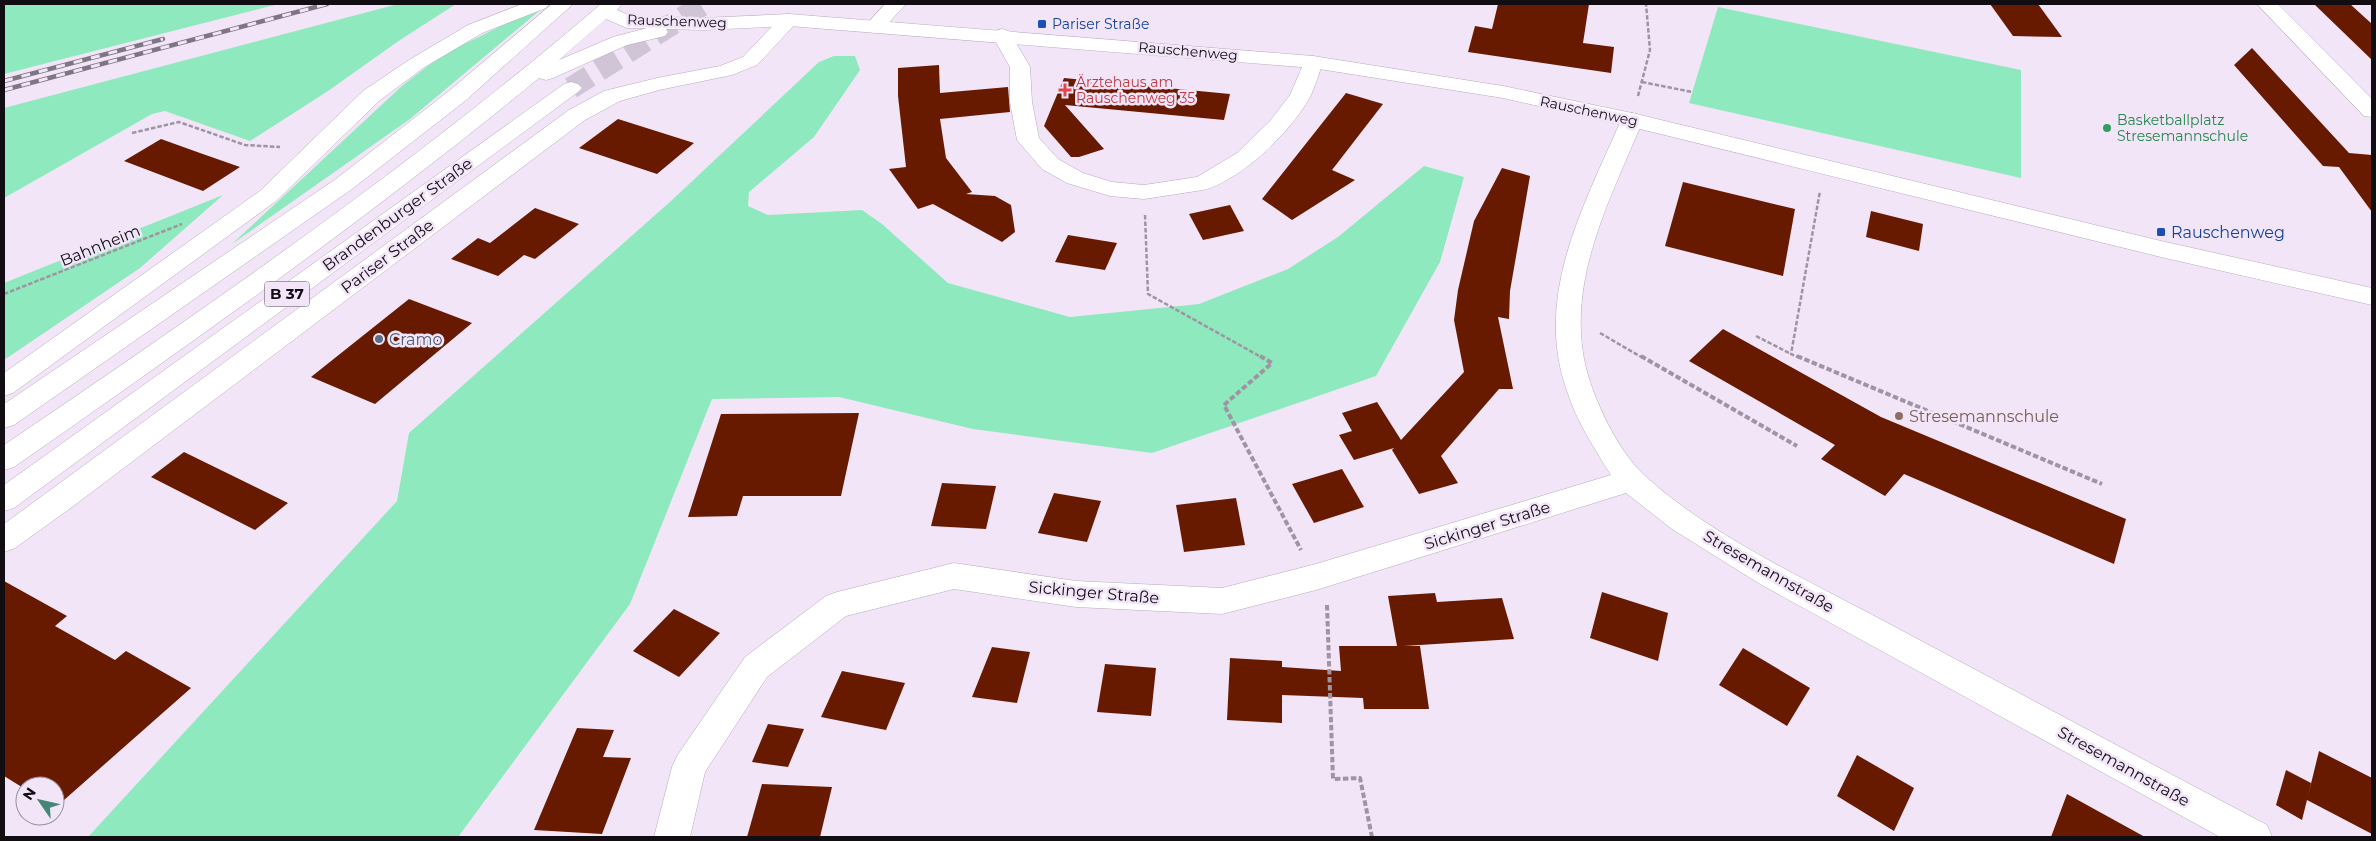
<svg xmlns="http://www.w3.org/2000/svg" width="2376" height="841" viewBox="0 0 2376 841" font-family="Montserrat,sans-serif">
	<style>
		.green { fill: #8fe9be }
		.building { fill: #681a00 }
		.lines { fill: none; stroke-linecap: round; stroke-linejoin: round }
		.primary-tunnel { stroke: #d0c5d6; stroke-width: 22; stroke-dasharray: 22 11; stroke-linecap: butt }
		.street-casing { stroke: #b7aabc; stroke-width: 1 }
		.secondary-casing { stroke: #b7aabc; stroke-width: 1 }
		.primary-casing { stroke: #b7aabc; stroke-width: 1 }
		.path-far1 { stroke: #9e94a2; stroke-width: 2.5; stroke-dasharray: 4.5 2; stroke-linecap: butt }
		.path { stroke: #9e94a2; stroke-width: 4; stroke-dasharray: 5.5 2.5; stroke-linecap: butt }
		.street { fill: #fff; fill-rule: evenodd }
		.secondary { fill: #fff; fill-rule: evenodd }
		.primary { fill: #fff; fill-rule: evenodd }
		.rail-casing { stroke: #7f7683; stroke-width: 4.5 }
		.rail { stroke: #f2e5f8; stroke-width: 3; stroke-dasharray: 9; stroke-linecap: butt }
		.transit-dot { fill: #1a4fb4; stroke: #f2e5f8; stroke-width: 2 }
		.health-dot { fill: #e0444e; stroke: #f2e5f8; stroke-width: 2 }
		.leisure-dot { fill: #2e9e5b; stroke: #f2e5f8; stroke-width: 2 }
		.service-dot { fill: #5c6f8a; stroke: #f2e5f8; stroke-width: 2 }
		.education-dot { fill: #8d6e63; stroke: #f2e5f8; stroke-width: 2 }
		.labels { text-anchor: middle; stroke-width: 5; stroke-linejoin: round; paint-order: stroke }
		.far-street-label { font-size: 14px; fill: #110d13; stroke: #f2e5f8 }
		.far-transit-label { font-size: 14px; fill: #164399; stroke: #f2e5f8; text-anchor: start }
		.far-health-label { font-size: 14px; fill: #be3a42; stroke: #f2e5f8; text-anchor: start }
		.far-leisure-label { font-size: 14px; fill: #27864d; stroke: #f2e5f8; text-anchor: start }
		.shield { fill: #f2e5f8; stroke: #544e58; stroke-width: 1 }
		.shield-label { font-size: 15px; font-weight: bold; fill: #110d13 }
		.street-label { font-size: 16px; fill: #110d13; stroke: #f2e5f8 }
		.transit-label { font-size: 16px; fill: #164399; stroke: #f2e5f8; text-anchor: start }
		.service-label { font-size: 16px; fill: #4e5e75; stroke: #f2e5f8; text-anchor: start }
		.education-label { font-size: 16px; fill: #785e54; stroke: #f2e5f8; text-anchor: start }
	</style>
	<rect width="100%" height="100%" fill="#f2e5f8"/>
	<g class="green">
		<path d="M4,4H279L4,74Z"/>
		<path d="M398,4H456L400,40L328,91L250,141L165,111L152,114L4,198V108Z"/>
		<path d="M1718,7L2021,70V178L1689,103Z"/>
		<path d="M539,11L410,119L232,244L403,85L442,55L503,25Z"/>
		<path d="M834,56H855L860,70L814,137L749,192L748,206L768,215L862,210L882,224L948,283L1070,317L1199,304L1288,269L1338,237L1424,166L1464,177L1440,262L1376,376L1152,453L973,429L839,397L712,399L630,604L458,837H88L397,501L409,433L671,201L819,62Z"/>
		<path d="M223,195L140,268L4,360V283Z"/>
	</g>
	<g class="building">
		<path d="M1498,4H1589L1583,43L1614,47L1611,73L1468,52L1475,26L1492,29Z"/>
		<path d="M1990,4H2038L2062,37L2013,36Z"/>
		<path d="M2314,4H2350L2372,24V60Z"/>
		<path d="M2252,48L2349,153L2372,155V212L2339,167L2323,166L2234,65Z"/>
		<path d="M939,65L940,93L1008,87L1010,112L940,119L946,158L972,192L966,194L995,196L1011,205L1015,232L1002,242L933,204L918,209L889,169L906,167L898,96V68Z"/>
		<path d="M1064,78L1105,82L1230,94L1224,120L1065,105L1104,149L1079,157H1071L1044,126Z"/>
		<path d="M1346,93L1383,104L1332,170L1355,180L1292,220L1262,199Z"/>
		<path d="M618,119L694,143L657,174L579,148Z"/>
		<path d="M161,139L200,153L240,167L203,191L124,161Z"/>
		<path d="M1502,168L1530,176L1510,291L1509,319L1498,317L1513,389H1499L1441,456L1458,483L1419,494L1392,450L1394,448L1354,460L1339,435L1352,431L1342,413L1377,402L1401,440L1464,372L1454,320L1458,290L1474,221Z"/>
		<path d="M1683,182L1795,209L1783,276L1665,246Z"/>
		<path d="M1230,205L1244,231L1203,240L1189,214Z"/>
		<path d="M535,208L579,224L535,259L524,255L498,276L451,259L478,238L490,243Z"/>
		<path d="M1871,211L1923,224L1919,251L1866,237Z"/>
		<path d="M1068,235L1117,243L1105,270L1055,262Z"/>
		<path d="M409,299L472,323L375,404L311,377Z"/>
		<path d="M1723,329L1881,417L2126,519L2114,564L1904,474L1885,496L1821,459L1835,445L1689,361Z"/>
		<path d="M859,413L841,496H743L737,516L688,517L721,414Z"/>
		<path d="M184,452L288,503L255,530L151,477Z"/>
		<path d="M1342,469L1364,507L1314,523L1292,484Z"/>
		<path d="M942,483L996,486L986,529L931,526Z"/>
		<path d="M1054,493L1101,501L1087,542L1038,533Z"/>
		<path d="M1236,498L1245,545L1184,552L1176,505Z"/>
		<path d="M4,581L67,616L55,626L115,660L126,651L191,688L55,808V786H25V789L4,776Z"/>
		<path d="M1602,592L1668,613L1658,661L1590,638Z"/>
		<path d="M1435,593L1437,602L1502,598L1514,639L1404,646H1420L1429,709H1364L1363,698L1282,695V723L1227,720L1230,658L1282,661V667L1341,671L1339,646H1397L1388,596Z"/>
		<path d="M674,609L720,633L679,677L633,651Z"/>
		<path d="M992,647L1030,652L1017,703L972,697Z"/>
		<path d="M1743,648L1810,688L1787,726L1719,685Z"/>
		<path d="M1105,664L1156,668L1151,716L1097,712Z"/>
		<path d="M842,671L905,683L886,730L821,717Z"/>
		<path d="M768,724L804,729L788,767L752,762Z"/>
		<path d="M577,728L614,730L603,757L631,758L602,834L534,830Z"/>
		<path d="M2319,751L2372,778V834L2307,800L2302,820L2276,805L2286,770L2311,783L2308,796Z"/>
		<path d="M1857,755L1914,788L1894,831L1837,796Z"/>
		<path d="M762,784L832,787L820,837H747Z"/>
		<path d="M2067,794L2096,810L2145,837H2051Z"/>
	</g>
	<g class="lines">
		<path class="primary-tunnel" d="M571,88L704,4"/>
		<g class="street-casing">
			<g id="street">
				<path d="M885,4H906L882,30H868L865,26Z"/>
				<path d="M2257,4H2278L2372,99V117L2364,116Z"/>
				<path d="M789,14L796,16L799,20L757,65L732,75L659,90L620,101L585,120L72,507L15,548L4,552V524L569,110L604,91L657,78L720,66L743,57L782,16Z"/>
				<path d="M1002,29L1009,31L1030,67L1032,102L1039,138L1058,159L1083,173L1112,182L1144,185L1197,177L1237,153L1270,121L1290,95L1306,58L1313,56L1320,58L1323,62C1319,73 1316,84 1311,95C1293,130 1242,180 1203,190L1144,199L1110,196L1067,183L1042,169L1017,140L1010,102V67L992,35L995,31Z"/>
				<path d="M1632,113L1640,115L1643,120C1611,198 1565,281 1586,368C1595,402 1617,449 1643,474C1706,533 1805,579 1882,620C2010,688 2138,757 2267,825L2272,837H2220L1760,584L1672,529L1626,493L1316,590L1222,614L1076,607L954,589L846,616L767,677L705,772L690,837H654L672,767L677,756L745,657L826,596L837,592L954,563L1076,581L1222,588L1316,564L1611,475C1594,448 1577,422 1567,391C1533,296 1584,206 1621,120L1624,115Z"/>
			</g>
		</g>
		<g class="secondary-casing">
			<g id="secondary">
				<path d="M552,4H573L465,101L352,189L14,425L4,428V404L336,179L449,91Z"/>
				<path d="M601,4H622L617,10L631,16L703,18L789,14L1313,56L1503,86L1632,113L2161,241L2372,288V305L2161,257L1632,127L1503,98L1313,68L789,26L703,30L666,29L668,32L665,36L627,45L553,78L546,80L539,78C370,217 193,342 14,467L4,470V445C209,306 412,166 601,4ZM606,19L627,28H647L613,37L559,60Z"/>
			</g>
		</g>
		<g class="primary-casing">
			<g id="primary">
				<path d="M522,4H549L546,8L482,33L423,68L379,101L276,201L13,393L4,396V373L260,191L363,91L409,60L468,25Z"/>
				<path d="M571,82L578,84L582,88L578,92L14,508L4,511V485L564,84Z"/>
			</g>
		</g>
		<g class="path-far1">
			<path d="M1642,82L1692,92"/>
			<path d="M1638,96L1650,50L1646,4"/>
			<path d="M132,133L179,122L245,145L280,147"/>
			<path d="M1145,215L1148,294L1263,358"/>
			<path d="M4,294L182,224"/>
			<path d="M1600,333L1643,358"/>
			<path d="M1756,336L1791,354"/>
			<path d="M1800,358L1791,354L1820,191"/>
		</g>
		<g class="path">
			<path d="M1260,356L1272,363L1224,405L1301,550"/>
			<path d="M1641,356L1797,446"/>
			<path d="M1797,356L2102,484"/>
			<path d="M1327,605L1333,779L1360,778L1372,837"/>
		</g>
		<use href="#street" class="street"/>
		<use href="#secondary" class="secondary"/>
		<use href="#primary" class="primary"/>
		<g class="rail-casing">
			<g id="rail">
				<path d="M4,81L163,39"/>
				<path d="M4,90L327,4"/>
			</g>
		</g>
		<use href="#rail" class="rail"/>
	</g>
	<g class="transit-dot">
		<rect x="1037" y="19" width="10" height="10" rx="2.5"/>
		<rect x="2156" y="227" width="10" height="10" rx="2.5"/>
	</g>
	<path class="health-dot" d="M1062.5 82.5h5v5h5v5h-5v5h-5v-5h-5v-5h5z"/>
	<circle class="leisure-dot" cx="2107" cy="128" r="5"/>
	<circle class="service-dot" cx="379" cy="339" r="5"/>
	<circle class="education-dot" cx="1899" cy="416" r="5"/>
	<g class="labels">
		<g class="far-street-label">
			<text transform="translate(677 21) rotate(2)" y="5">Rauschenweg</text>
			<text transform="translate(1188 51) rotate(5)" y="5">Rauschenweg</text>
			<text transform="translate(1589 111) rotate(12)" y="5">Rauschenweg</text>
		</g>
		<g class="far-transit-label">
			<text x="1052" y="29">Pariser Straße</text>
		</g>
		<g class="far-health-label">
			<text x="1076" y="87">Ärztehaus am<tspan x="1076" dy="16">Rauschenweg 35</tspan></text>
		</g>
		<g class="far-leisure-label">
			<text x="2117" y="125">Basketballplatz<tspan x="2117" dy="16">Stresemannschule</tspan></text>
		</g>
		<rect class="shield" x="264.5" y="281.5" width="45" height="25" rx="4"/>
		<g class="shield-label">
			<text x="287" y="299">B 37</text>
		</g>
		<g class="street-label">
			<text transform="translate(397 214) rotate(-36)" y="6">Brandenburger Straße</text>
			<text transform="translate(100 245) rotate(-22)" y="6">Bahnheim</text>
			<text transform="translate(387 256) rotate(-37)" y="6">Pariser Straße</text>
			<text transform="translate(1487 525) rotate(-17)" y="6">Sickinger Straße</text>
			<text transform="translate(1769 571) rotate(30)" y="6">Stresemannstraße</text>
			<text transform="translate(1094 592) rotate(5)" y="6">Sickinger Straße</text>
			<text transform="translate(2124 766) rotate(29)" y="6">Stresemannstraße</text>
		</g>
		<g class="transit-label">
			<text x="2171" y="238">Rauschenweg</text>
		</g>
		<g class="service-label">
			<text x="389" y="345">Cramo</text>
		</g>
		<g class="education-label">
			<text x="1909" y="422">Stresemannschule</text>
		</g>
	</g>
	<rect width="2376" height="841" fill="none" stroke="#110d13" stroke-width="10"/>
	<g transform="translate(40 801) rotate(304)"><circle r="24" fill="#f2e5f8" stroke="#988f9c"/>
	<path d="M0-4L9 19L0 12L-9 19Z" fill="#458676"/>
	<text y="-8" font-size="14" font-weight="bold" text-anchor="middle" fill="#110d13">N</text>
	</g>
</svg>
